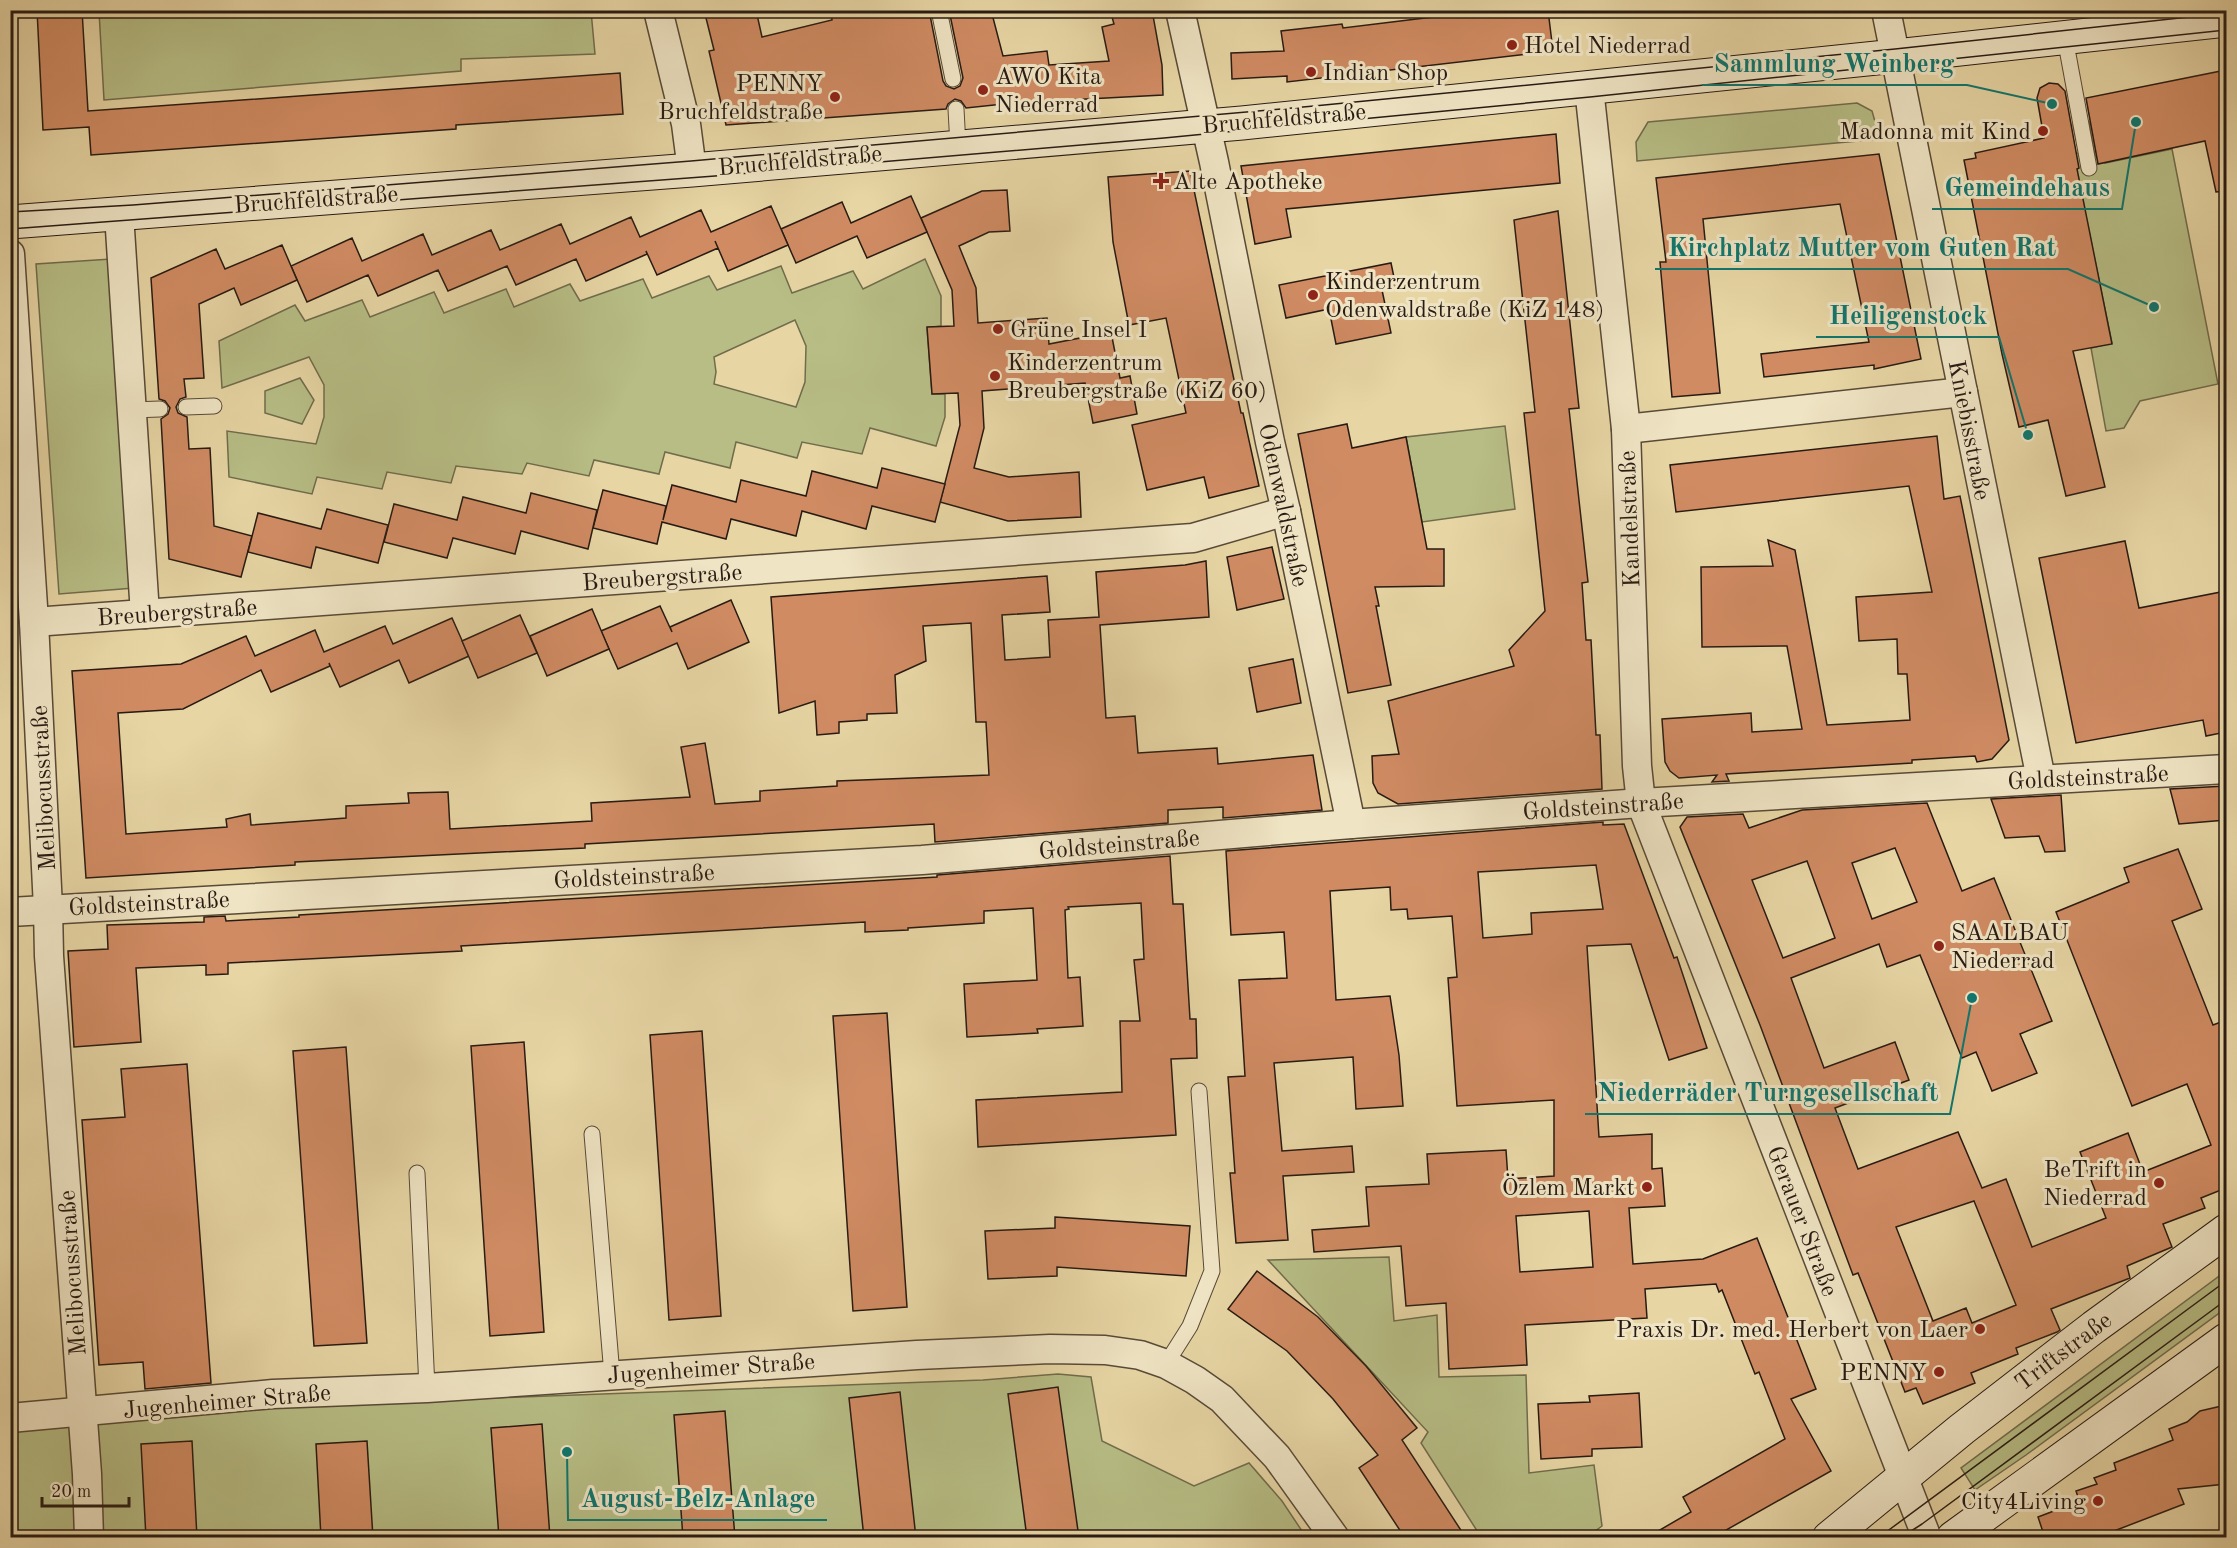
<svg xmlns="http://www.w3.org/2000/svg" width="2237" height="1548" viewBox="0 0 2237 1548" font-family="'Old Standard TT',serif">
	<style>
		.green { fill: #b7bd85; stroke: #706c4c; stroke-width: 1.5; fill-rule: evenodd }
		.building { fill: #d08b63; stroke: #281b13; stroke-width: 1.5; fill-rule: evenodd }
		.lines { fill: none; stroke-linecap: round; stroke-linejoin: round }
		.lane-casing { stroke: #584a37; stroke-width: 17 }
		.street-casing { stroke: #584a37; stroke-width: 31 }
		.secondary-casing { stroke: #281b13; stroke-width: 35 }
		.lane { stroke: #efe4c4; stroke-width: 15 }
		.street { stroke: #efe4c4; stroke-width: 28 }
		.secondary { stroke: #efe4c4; stroke-width: 33 }
		.tram { stroke: #281b13; stroke-width: 1.5 }
		.poi-dot { fill: #8f2418; stroke: #efe4c4; stroke-width: 2 }
		.labels { text-anchor: middle; stroke-width: 6; stroke-linejoin: round; paint-order: stroke }
		.poi-label { font-size: 24px; fill: #281b13; stroke: #efe4c4; text-anchor: start }
		.street-label { font-size: 24px; fill: #281b13; stroke: #efe4c4 }
		.leader { fill: none; stroke: #0f766e; stroke-width: 2 }
		.callout-dot { fill: #0f766e; stroke: #efe4c4; stroke-width: 2 }
		.callout-label { font-size: 26px; text-anchor: middle; font-weight: bold; fill: #0f766e; stroke: #efe4c4; stroke-width: 6; stroke-linejoin: round; paint-order: stroke }
	</style>
	<rect width="100%" height="100%" fill="#e7d5a4"/>
	<filter id="stains"><feTurbulence type="fractalNoise" baseFrequency=".00333" numOctaves="4"/><feColorMatrix values="0 0 0 0 .2 0 0 0 0 .09 0 0 0 0 .02 0 0 0 .5 -.17"/></filter>
	<radialGradient id="worn" r=".72"><stop offset=".6" stop-color="#630" stop-opacity="0"/><stop offset="1" stop-color="#630" stop-opacity=".3"/></radialGradient>
	<g class="green">
		<path d="M570,10L572,16L591,11L595,54L461,59V71L104,100L99,11Z"/>
		<path d="M1857,103L1872,111L1880,139L1637,161L1636,142L1648,122Z"/>
		<path d="M2089,122L2095,156L2103,155L2105,163L2172,149L2218,384L2140,401L2124,428L2106,431L2091,348L2112,343L2073,154L2079,153L2073,125Z"/>
		<path d="M111,259L134,588L59,594L36,264Z"/>
		<path d="M925,259L941,296V326L927,328L932,394H945V417L936,446L870,428L862,454L802,442L797,458L736,442L730,468L665,452L659,474L594,460L589,476L527,463L522,474L456,466L451,483L387,472L382,489L317,477L312,494L229,477L227,431L316,444L324,417V385L309,357L222,388L219,341L295,305L305,321L362,300L370,317L434,292L444,313L506,289L514,307L570,284L580,301L643,279L652,298L709,276L717,290L781,266L792,293L853,271L863,289ZM795,320L806,346L805,382L796,407L714,384L716,372L714,357Z"/>
		<path d="M300,378L314,400L302,424L265,413V391Z"/>
		<path d="M1505,426L1515,509L1422,522L1406,437Z"/>
		<path d="M1389,1257L1394,1321L1437,1315L1439,1377L1526,1375L1529,1473L1594,1465L1602,1526L1587,1537H1481L1421,1443L1428,1432L1268,1260Z"/>
		<path d="M2226,1271V1308L2026,1455L1975,1490L1961,1468Z"/>
		<path d="M1058,1374L1091,1377L1102,1441L1194,1486L1249,1463L1282,1501L1306,1537L11,1538V1419L82,1413L983,1380Z"/>
	</g>
	<g class="building">
		<path d="M37,10H82L88,111L620,73L623,114L456,125V129L91,155L89,127L43,130Z"/>
		<path d="M704,10H756L762,37L832,20L831,10H929L943,81L946,86L954,89L960,86L963,78L949,10H991L1003,56L1047,51L1049,65L1109,61L1102,27L1114,24L1110,10H1152L1162,65L1163,95L1013,103L966,108L961,101L955,99L948,104L946,109L726,125L709,51L714,50Z"/>
		<path d="M1448,10H1548L1553,51L1287,82V76L1232,79L1231,53L1284,51L1281,31L1342,24L1343,28L1449,15Z"/>
		<path d="M2226,70V191L2216,192L2205,141L2098,164L2086,98Z"/>
		<path d="M2049,83L2058,84L2065,91L2079,168L2077,169L2112,344L2073,351L2105,487L2066,496L2048,420L2019,427L2002,354L1964,160L1976,158L1975,153L2044,138L2037,98L2040,88Z"/>
		<path d="M1556,134L1560,183L1286,209L1291,237L1255,244L1241,166Z"/>
		<path d="M1879,154L1921,359L1874,369V365L1764,377L1761,354L1869,342L1840,204L1703,219L1720,393L1672,397L1660,262H1666L1656,178Z"/>
		<path d="M1190,171L1241,413H1243L1259,486L1209,498L1204,477L1147,490L1132,425L1186,413L1166,318L1129,325L1113,242L1108,177Z"/>
		<path d="M1007,190L1010,231L989,232L959,246L976,288L978,323L1047,318L1049,344L1111,332L1120,378L1130,376L1137,414L1093,423L1085,383L982,391L984,428L974,468L1009,477L1079,472L1081,517L1008,521L940,502L960,425L958,393L932,394L927,327L954,326L952,290L921,218L982,191Z"/>
		<path d="M911,196L927,232L867,258L857,236L796,263L781,229L842,202L851,223Z"/>
		<path d="M771,206L788,245L728,271L715,241L718,248L657,275L646,251L647,254L586,281L576,259L516,285L507,266L448,291L438,270L378,296L368,275L307,302L291,266L352,238L362,261L423,234L432,255L491,230L500,250L561,224L570,244L631,217L640,237L701,210L711,232Z"/>
		<path d="M1558,211L1579,408L1569,409L1588,582L1582,583L1586,640H1591L1596,735H1600L1602,789L1398,804L1378,793L1373,783L1372,756L1399,754L1388,701L1514,666L1509,650L1545,611L1524,413L1535,412L1514,220Z"/>
		<path d="M282,245L297,280L241,305L234,288L199,304L204,378L184,379L186,397L180,399L176,407L178,413L187,417L189,449L210,448L214,526L252,536L241,577L169,559L161,419L168,414L170,408L165,401L159,399L151,278L216,249L225,269Z"/>
		<path d="M1391,263L1396,287L1382,290L1391,333L1336,344L1329,309L1286,318L1279,285Z"/>
		<path d="M1347,424L1352,448L1406,437L1427,549H1444V586L1375,587L1379,606H1376L1391,685L1348,693L1298,434Z"/>
		<path d="M1937,436L1944,499L1960,496L2009,740L1992,759L1977,762L1975,756L1912,760V763L1726,774L1729,781L1712,782L1717,775L1679,778L1670,771L1665,762L1662,719L1751,713L1752,732L1802,729L1787,646L1702,647L1701,567L1773,566L1768,540L1795,550L1827,725L1910,720L1907,674H1898L1897,639L1859,641L1856,597L1932,592L1909,486L1676,512L1670,465Z"/>
		<path d="M882,468L945,484L935,522L872,506L866,529L802,511L796,536L731,519L726,539L662,522L657,544L593,528L603,490L666,506L663,520L672,485L736,502L741,480L806,496L812,471L877,488Z"/>
		<path d="M531,493L597,510L588,549L521,531L515,554L453,538L447,558L384,542L394,504L457,520L463,497L526,513Z"/>
		<path d="M327,509L388,525L378,563L316,547L311,568L248,552L258,513L321,529Z"/>
		<path d="M2125,541L2139,608L2226,591V732L2206,736L2203,720L2076,743L2039,558Z"/>
		<path d="M1272,547L1284,599L1237,610L1227,557Z"/>
		<path d="M1206,561L1209,617L1100,625L1106,718L1135,716L1138,753L1217,748L1218,764L1313,755L1322,810L1223,818V807L1168,810V823L935,842L934,824L585,844V848L295,862V865L86,878L72,671L181,664L246,636L255,656L315,630L324,652L385,626L393,644L452,618L469,656L409,683L399,660L340,687L329,663L330,666L271,692L261,670L183,709L118,713L126,834L227,827L226,819L250,814L251,825L346,818V806L409,803L408,793L448,792L450,829L592,821L591,803L690,797L681,747L705,743L715,804L760,801V791L837,786V781L989,775L986,722H976L971,623L923,626L926,661L895,675L897,713L867,714V720L839,722V733L817,735L815,701L779,713L771,597L1047,576L1050,612L1002,615L1005,660L1050,657L1048,620L1099,617L1096,572L1185,565Z"/>
		<path d="M731,600L749,642L688,669L677,643L618,669L601,631L660,606L672,632L670,627Z"/>
		<path d="M592,609L609,649L547,676L530,636Z"/>
		<path d="M520,615L537,653L478,678L462,641Z"/>
		<path d="M1293,659L1301,703L1257,712L1249,668Z"/>
		<path d="M2226,786V820L2179,824L2170,789Z"/>
		<path d="M2061,795L2065,851L2045,852L2039,836L2005,838L1991,799Z"/>
		<path d="M1927,803L1962,891L1994,878L2052,1021L2020,1034L2037,1073L1992,1091L1976,1052L1962,1058L1920,955L1887,967L1879,944L1791,978L1824,1068L1895,1042L1909,1080L1835,1108L1858,1169L1958,1132L1982,1188L2006,1179L2032,1247L2106,1218L2080,1152L2128,1133L2143,1172L2211,1145L2187,1084L2132,1106L2056,912L2129,882L2124,868L2178,849L2202,909L2172,921L2213,1025L2226,1020V1188L2201,1198L2205,1208L2163,1224L2172,1247L2127,1266L2130,1278L2051,1309L2060,1330L2057,1332L2016,1348L2018,1354L1971,1373L1975,1383L1923,1404L1916,1388L1905,1392L1858,1273L1853,1275L1760,1025L1680,827L1687,817L1743,814L1749,828L1802,810ZM1895,848L1917,902L1872,919L1852,863ZM1807,861L1835,938L1783,958L1752,880ZM1974,1201L2016,1305L1972,1323L1966,1308L1933,1321L1896,1227Z"/>
		<path d="M1603,822V825L1624,824L1674,958L1677,957L1707,1048L1669,1060L1631,944L1587,946L1599,1137L1652,1134V1169L1662,1168L1665,1206L1629,1208L1633,1264L1703,1259L1757,1238L1816,1389L1791,1399L1831,1471L1712,1538H1646L1691,1512L1683,1497L1785,1439L1759,1372L1755,1374L1722,1290L1719,1292L1716,1284L1645,1289L1647,1318L1525,1325L1527,1365L1449,1369L1446,1303L1406,1306L1401,1246L1314,1252L1312,1230L1369,1226L1366,1187L1429,1184L1427,1154L1506,1150L1508,1179L1554,1176V1100L1457,1106L1448,978L1457,977L1452,916L1408,919L1407,909L1391,910L1390,887L1330,891L1336,1000L1390,996L1399,1055L1403,1106L1356,1109L1353,1057L1274,1063L1282,1151L1352,1146L1354,1172L1283,1176L1288,1240L1236,1243L1230,1173H1235L1228,1077L1245,1076L1239,980L1287,978L1284,932L1231,935L1226,851ZM1596,865L1603,909L1531,913L1532,934L1483,938L1478,872ZM1589,1211L1593,1267L1520,1272L1516,1216Z"/>
		<path d="M1170,856L1173,904H1183L1190,1019H1196L1197,1058L1171,1059L1176,1135L978,1147L976,1100L1122,1092L1120,1021H1140L1134,960L1144,959L1141,903L1068,907L1069,909L1065,910L1068,978L1080,977L1083,1026L1037,1029L1038,1033L967,1037L964,984L1037,980L1033,908L984,911V923L908,928V930L865,932V922L461,946L462,951L228,963V974L206,975V965L136,968L141,1042L74,1047L68,951L108,949L107,925L204,922V917L225,916L226,921L299,917V915L937,877V875Z"/>
		<path d="M887,1013L907,1307L853,1311L833,1016Z"/>
		<path d="M702,1031L721,1316L669,1320L650,1035Z"/>
		<path d="M524,1042L544,1332L490,1336L471,1046Z"/>
		<path d="M346,1047L367,1343L314,1346L293,1051Z"/>
		<path d="M187,1064L211,1383L145,1389L143,1362L99,1365L82,1120L125,1117L121,1069Z"/>
		<path d="M1055,1217L1190,1226L1186,1276L1057,1267V1276L988,1279L985,1231L1055,1228Z"/>
		<path d="M1257,1271L1318,1317L1366,1366L1417,1428L1402,1440L1466,1538H1405L1359,1468L1378,1455L1333,1399L1287,1351L1228,1309Z"/>
		<path d="M1058,1387L1079,1538H1027L1008,1394Z"/>
		<path d="M900,1392L916,1538H864L849,1398Z"/>
		<path d="M1639,1393L1642,1447L1592,1449V1456L1541,1459L1538,1404L1590,1402L1589,1396Z"/>
		<path d="M2226,1405V1484L2178,1489L2184,1504L2114,1531L2116,1538H2045L2038,1517L2059,1509L2057,1505L2078,1497L2076,1491L2097,1484L2094,1478L2116,1470L2114,1463L2173,1440L2169,1429L2187,1422L2200,1411Z"/>
		<path d="M725,1411L735,1538H683L674,1415Z"/>
		<path d="M542,1424L550,1538H499L491,1428Z"/>
		<path d="M192,1441L197,1538H146L141,1444Z"/>
		<path d="M367,1441L373,1538H321L316,1444Z"/>
	</g>
	<g class="lines">
		<g class="lane-casing">
			<g id="lane">
				<path d="M939,10L953,79"/>
				<path d="M2065,38L2089,168"/>
				<path d="M956,109L958,146"/>
				<path d="M186,407L214,406"/>
				<path d="M132,410L160,409"/>
				<path d="M592,1134L612,1375"/>
				<path d="M417,1173L427,1388"/>
				<path d="M1166,1364L1190,1326L1212,1271L1199,1091"/>
			</g>
		</g>
		<g class="street-casing">
			<g id="street">
				<path d="M658,10L686,124L692,170"/>
				<path d="M1180,10L1214,162L1270,442L1286,511L1351,824"/>
				<path d="M1886,10L2041,779"/>
				<path d="M1589,88L1626,429L1637,766L1641,803L1927,1538"/>
				<path d="M119,214L145,614"/>
				<path d="M10,254L34,622L48,908L49,956L87,1474L89,1538"/>
				<path d="M1626,429L1963,392"/>
				<path d="M34,622L1193,538L1286,511"/>
				<path d="M10,912L922,860L1351,824L1641,803L2226,769"/>
				<path d="M10,1418L273,1394L427,1388L917,1355L1050,1349L1105,1350L1140,1355L1166,1364L1195,1380L1222,1399L1277,1457L1335,1538"/>
			</g>
		</g>
		<g class="secondary-casing">
			<g id="secondary">
				<path d="M10,222L692,170L1242,123L1896,56L2226,20"/>
				<path d="M1829,1538L1962,1429L2094,1327L2226,1231"/>
				<path d="M1953,1538L2226,1340"/>
			</g>
		</g>
		<use href="#lane" class="lane"/>
		<use href="#street" class="street"/>
		<use href="#secondary" class="secondary"/>
		<g class="tram">
			<path d="M10,212L133,205L691,161L1314,106L1895,49L2226,13"/>
			<path d="M10,229L715,176L1164,138L1590,97L2226,30"/>
			<path d="M1878,1538L2226,1281"/>
			<path d="M1900,1538L1922,1524L2226,1300"/>
		</g>
	</g>
	<g class="poi-dot">
		<circle cx="1512" cy="45" r="6"/>
		<circle cx="1311" cy="72" r="6"/>
		<circle cx="983" cy="90" r="6"/>
		<circle cx="835" cy="97" r="6"/>
		<circle cx="2043" cy="131" r="6"/>
		<path d="M1158 172h6v6h6v6h-6v6h-6v-6h-6v-6h6z"/>
		<circle cx="1313" cy="295" r="6"/>
		<circle cx="998" cy="329" r="6"/>
		<circle cx="995" cy="376" r="6"/>
		<circle cx="1939" cy="946" r="6"/>
		<circle cx="2159" cy="1183" r="6"/>
		<circle cx="1647" cy="1187" r="6"/>
		<circle cx="1980" cy="1329" r="6"/>
		<circle cx="1939" cy="1372" r="6"/>
		<circle cx="2098" cy="1501" r="6"/>
	</g>
	<g class="labels">
		<g class="poi-label">
			<text x="1524" y="53">Hotel Niederrad</text>
			<text x="1323" y="80">Indian Shop</text>
			<text x="995" y="84">AWO Kita<tspan x="995" dy="28">Niederrad</tspan></text>
			<text x="823" y="91" text-anchor="end">PENNY<tspan x="823" dy="28">Bruchfeldstraße</tspan></text>
			<text x="2031" y="139" text-anchor="end">Madonna mit Kind</text>
			<text x="1173" y="189">Alte Apotheke</text>
			<text x="1325" y="289">Kinderzentrum<tspan x="1325" dy="28">Odenwaldstraße (KiZ 148)</tspan></text>
			<text x="1010" y="337">Grüne Insel I</text>
			<text x="1007" y="370">Kinderzentrum<tspan x="1007" dy="28">Breubergstraße (KiZ 60)</tspan></text>
			<text x="1951" y="940">SAALBAU<tspan x="1951" dy="28">Niederrad</tspan></text>
			<text x="2147" y="1177" text-anchor="end">BeTrift in<tspan x="2147" dy="28">Niederrad</tspan></text>
			<text x="1635" y="1195" text-anchor="end">Özlem Markt</text>
			<text x="1968" y="1337" text-anchor="end">Praxis Dr. med. Herbert von Laer</text>
			<text x="1927" y="1380" text-anchor="end">PENNY</text>
			<text x="2086" y="1509" text-anchor="end">City4Living</text>
		</g>
		<g class="street-label">
			<text transform="translate(1284 118) rotate(-5)" y="8">Bruchfeldstraße</text>
			<text transform="translate(800 160) rotate(-5)" y="8">Bruchfeldstraße</text>
			<text transform="translate(316 199) rotate(-4)" y="8">Bruchfeldstraße</text>
			<text transform="translate(1970 430) rotate(79)" y="8">Kniebisstraße</text>
			<text transform="translate(1284 505) rotate(78)" y="8">Odenwaldstraße</text>
			<text transform="translate(1629 519) rotate(-92)" y="8">Kandelstraße</text>
			<text transform="translate(662 577) rotate(-4)" y="8">Breubergstraße</text>
			<text transform="translate(177 612) rotate(-4)" y="8">Breubergstraße</text>
			<text transform="translate(2088 777) rotate(-3)" y="8">Goldsteinstraße</text>
			<text transform="translate(43 788) rotate(-93)" y="8">Melibocusstraße</text>
			<text transform="translate(1603 806) rotate(-4)" y="8">Goldsteinstraße</text>
			<text transform="translate(1119 844) rotate(-5)" y="8">Goldsteinstraße</text>
			<text transform="translate(634 876) rotate(-3)" y="8">Goldsteinstraße</text>
			<text transform="translate(149 903) rotate(-3)" y="8">Goldsteinstraße</text>
			<text transform="translate(1803 1221) rotate(69)" y="8">Gerauer Straße</text>
			<text transform="translate(72 1273) rotate(-94)" y="8">Melibocusstraße</text>
			<text transform="translate(2063 1351) rotate(-37)" y="8">Triftstraße</text>
			<text transform="translate(711 1368) rotate(-4)" y="8">Jugenheimer Straße</text>
			<text transform="translate(227 1401) rotate(-5)" y="8">Jugenheimer Straße</text>
		</g>
	</g>
	<path class="leader" d="M2052 104L1967 85H1702M2136 122L2122 209H1932M2154 307L2068 269H1655M2028 435L1999 337H1816M1972 998L1950 1114H1585M567 1452L568 1520H827"/>
	<g class="callout-dot">
		<circle cx="2052" cy="104" r="6"/>
		<circle cx="2136" cy="122" r="6"/>
		<circle cx="2154" cy="307" r="6"/>
		<circle cx="2028" cy="435" r="6"/>
		<circle cx="1972" cy="998" r="6"/>
		<circle cx="567" cy="1452" r="6"/>
	</g>
	<g class="callout-label">
		<text x="1834" y="72">Sammlung Weinberg</text>
		<text x="2027" y="196">Gemeindehaus</text>
		<text x="1862" y="256">Kirchplatz Mutter vom Guten Rat</text>
		<text x="1908" y="324">Heiligenstock</text>
		<text x="1768" y="1101">Niederräder Turngesellschaft</text>
		<text x="698" y="1507">August-Belz-Anlage</text>
	</g>
	<rect width="2237" height="1548" fill="none" stroke="#e7d5a4" stroke-width="36"/>
	<rect x="12" y="12" width="2213" height="1524" fill="none" stroke="#281b13" stroke-width="3"/>
	<rect x="18" y="18" width="2201" height="1512" fill="none" stroke="#281b13" stroke-width="1.5"/>
	<path d="M42 1497v9h87v-9" fill="none" stroke="#281b13" stroke-width="3"/>
	<text x="51" y="1497" font-size="18" fill="#281b13" stroke="#efe4c4" stroke-width="4.5" paint-order="stroke">20 m</text>
	<rect width="100%" height="100%" filter="url(#stains)"/>
	<rect width="100%" height="100%" fill="url(#worn)"/>
</svg>
